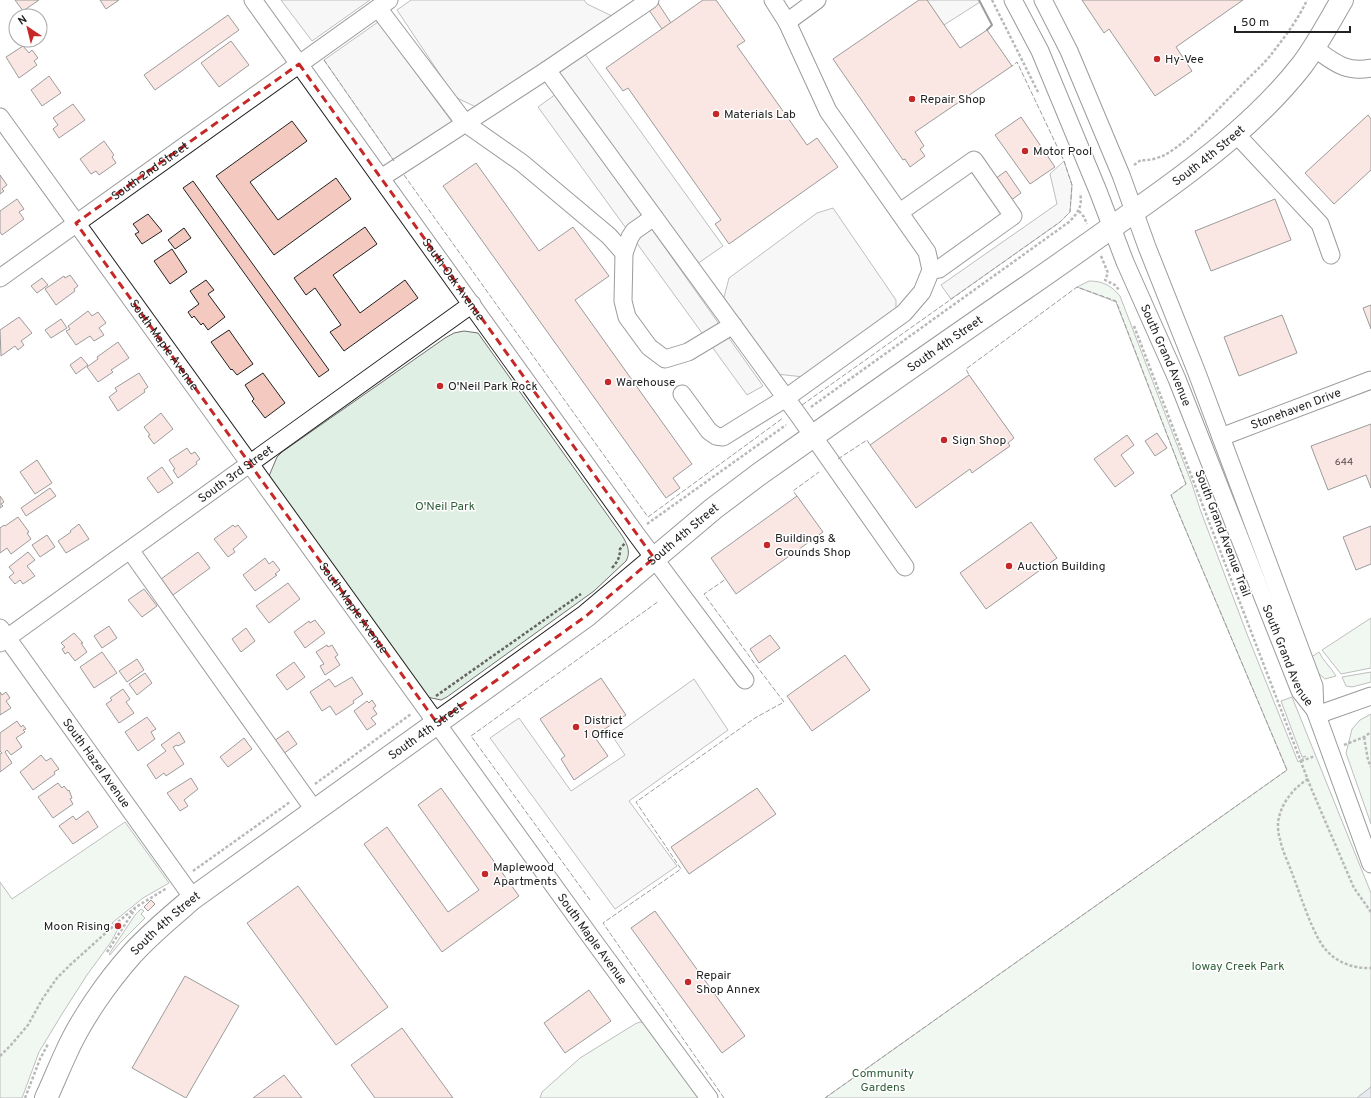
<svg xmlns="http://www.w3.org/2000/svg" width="1371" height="1098" viewBox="0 0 1371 1098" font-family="Overpass,sans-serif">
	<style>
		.green { fill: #e0efe3; stroke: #6f6f6f }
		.parking { fill: #ededed; stroke: #6f6f6f }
		.water { fill: #c7d3dd; stroke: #6f6f6f }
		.building { fill: #f3c9c0; stroke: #222 }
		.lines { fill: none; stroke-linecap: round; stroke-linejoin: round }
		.minor-casing { stroke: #222; stroke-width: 19 }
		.major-casing { stroke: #222; stroke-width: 24 }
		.path { stroke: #646464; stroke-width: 2.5; stroke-dasharray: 3 2; stroke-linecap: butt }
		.minor { stroke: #fff; stroke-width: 17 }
		.major { stroke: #fff; stroke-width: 22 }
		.fence { stroke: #222; stroke-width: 1; stroke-dasharray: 5 2; stroke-linecap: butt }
		.wall { stroke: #222; stroke-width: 2 }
		.marked { fill: none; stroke: #c62828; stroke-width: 3; stroke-dasharray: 8 5; stroke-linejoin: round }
		.poi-dot { fill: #c62828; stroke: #fff; stroke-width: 1.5 }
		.labels { text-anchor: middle; stroke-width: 3; stroke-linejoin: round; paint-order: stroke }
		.number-label { font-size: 10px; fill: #564c4a }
		.poi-label { font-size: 12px; fill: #222; stroke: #fff; text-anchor: start }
		.street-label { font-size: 12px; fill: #222; stroke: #fff }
		.park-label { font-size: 12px; fill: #2f5e38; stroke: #fff }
	</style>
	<rect width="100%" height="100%" fill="#fff"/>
	<g class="green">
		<path d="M1089,281C1102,281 1111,285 1120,296L1192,484L1200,509L1247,634L1298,762L1306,756L1302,757L1281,701L1292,697L1371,893V1087L1357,1098H825L1287,770L1171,495L1186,484L1116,302L1077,287Z"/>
		<path d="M464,331L478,333L616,527C623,537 633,549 626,561L594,591L447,697L441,700L427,697L272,484L269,476L277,457L282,452L445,338L454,333Z"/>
		<path d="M1371,618V668L1341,674L1322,650Z"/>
		<path d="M1319,652C1323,661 1331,667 1336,676L1325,679L1316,671L1310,658Z"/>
		<path d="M1371,672V682L1352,687L1346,686L1342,677Z"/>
		<path d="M1371,714V824L1346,753L1352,729L1360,720Z"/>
		<path d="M125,822L169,883L143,898L112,923L118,929L111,942L87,975L62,1014L39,1052L22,1098H0V882L12,899Z"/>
		<path d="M141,909L144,911L141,914L145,918L120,943L110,955L109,954L135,915Z"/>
		<path d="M640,1022L645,1023L706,1098H540L542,1092L580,1058L635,1024Z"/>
	</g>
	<g class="parking">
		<path d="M281,0H370L312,41Z"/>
		<path d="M411,0H584L587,4L612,16L478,108L455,97L397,10Z"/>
		<path d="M926,0H979L980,2L944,25Z"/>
		<path d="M378,22L452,122L394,161L324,60Z"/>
		<path d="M585,54L723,246L697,264L559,73Z"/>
		<path d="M556,94L763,386L747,395L538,107Z"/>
		<path d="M1064,161L1072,185L1070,212L1060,222L951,299L941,285L1057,204L1050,174Z"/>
		<path d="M833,208L896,300V312L804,377L776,374L723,301L729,278L817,213Z"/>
		<path d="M694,679L728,730L629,801L677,866L615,909L490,738L519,718L571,791L625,755L613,737Z"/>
	</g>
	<path class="water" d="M1371,1087V1098H1357L1358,1097Z"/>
	<g class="building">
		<path d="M15,0H39L23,11Z"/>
		<path d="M100,0H119L106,9Z"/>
		<path d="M642,0H656L671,23L662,29Z"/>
		<path d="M703,0H716L745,41L737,46L807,145L817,138L838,167L729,244L715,224L721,220L628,88L623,91L606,68Z"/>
		<path d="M919,0H927L960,48L987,30L1012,66L915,132L924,146L920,149L925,156L910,167L905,159L903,160L833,59Z"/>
		<path d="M1082,0H1243L1176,47L1192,71L1155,96L1109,29L1104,33Z"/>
		<path d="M228,15L239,30L155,90L144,75Z"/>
		<path d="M231,41L249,65L219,87L201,63Z"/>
		<path d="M23,46L29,53L32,50L38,58L34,61L37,65L19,78L6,57Z"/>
		<path d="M49,76L61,93L42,106L31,90Z"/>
		<path d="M73,104L85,120L59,138L53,129L58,125L53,118Z"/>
		<path d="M1368,115L1371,119V170L1334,204L1305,173Z"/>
		<path d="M1021,117L1055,167L1030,184L995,135Z"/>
		<path d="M292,121L307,141L250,182L278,220L336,178L351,199L274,255L216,176Z"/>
		<path d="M104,141L114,155L112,157L116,163L99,175L96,171L91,174L80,159Z"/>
		<path d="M476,163L539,251L573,227L609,276L575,300L692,464L673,478L680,488L666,498L443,186Z"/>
		<path d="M1006,171L1021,193L1007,203L992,181Z"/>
		<path d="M0,175L7,185L2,189L4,191L0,194Z"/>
		<path d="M193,181L329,370L319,377L183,188Z"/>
		<path d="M17,199L24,209L19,212L24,219L2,235L0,232V211Z"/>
		<path d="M1275,199L1291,240L1211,271L1195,231Z"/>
		<path d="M148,214L162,231L142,244L135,234L139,232L133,224Z"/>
		<path d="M365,227L377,244L333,275L360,313L405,280L418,298L344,351L330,332L341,325L315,288L306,295L294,278Z"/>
		<path d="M184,228L191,238L175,249L168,240Z"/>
		<path d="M172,249L187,272L170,284L154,261Z"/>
		<path d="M70,275L78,286L74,289L75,291L56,305L45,289L64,276L65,278Z"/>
		<path d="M42,278L48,285L37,293L31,286Z"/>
		<path d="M206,280L214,290L208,294L225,317L208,330L203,323L201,325L194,316L192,318L188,312L199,304L190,291Z"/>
		<path d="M1371,305V329L1363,308Z"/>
		<path d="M88,311L92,316L98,312L106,323L99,328L104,335L94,341L90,336L76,345L66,331L70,329L68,326Z"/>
		<path d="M1282,315L1297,353L1239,376L1224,337Z"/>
		<path d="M19,317L32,333L21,341L24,345L18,350L15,346L1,356L0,330Z"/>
		<path d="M61,319L67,328L51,338L45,330Z"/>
		<path d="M229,330L253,364L237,375L232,369L231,370L211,342Z"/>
		<path d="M118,342L129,358L111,370L113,372L98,382L87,367L98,359L97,357Z"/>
		<path d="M81,357L88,365L76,374L70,365Z"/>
		<path d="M139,373L148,387L144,390L145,392L118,411L109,397L117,391L115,388Z"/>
		<path d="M263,373L285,403L265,418L252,401L254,399L245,385Z"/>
		<path d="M969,375L1014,438L1008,443L1010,446L976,470L972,473L970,469L916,508L870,445Z"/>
		<path d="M161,413L173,429L154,444L148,436L150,435L144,427Z"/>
		<path d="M1371,424V488L1366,475L1328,490L1311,446Z"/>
		<path d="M1157,433L1167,448L1155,456L1145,441Z"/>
		<path d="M1127,435L1134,445L1121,455L1134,473L1115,487L1094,459Z"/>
		<path d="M187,448L191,454L195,452L200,459L196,462L197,464L178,478L173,470L175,469L169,460Z"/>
		<path d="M37,460L52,483L35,494L20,472Z"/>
		<path d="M162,467L173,483L158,493L147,478Z"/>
		<path d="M50,488L56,496L26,516L21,508Z"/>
		<path d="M0,496L4,502L1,504L3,506L0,508Z"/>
		<path d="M797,496L823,532L736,594L711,558Z"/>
		<path d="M18,517L29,532L27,533L31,539L11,554L7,548L0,553V528L4,525L5,526Z"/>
		<path d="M1031,522L1057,558L986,609L960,573Z"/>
		<path d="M79,524L89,539L66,553L58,541L71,532L70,531Z"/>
		<path d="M233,525L235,527L238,525L247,537L233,549L235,552L228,557L214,539Z"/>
		<path d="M1371,526V564L1356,570L1343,537Z"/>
		<path d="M47,535L55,547L40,557L32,545Z"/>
		<path d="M28,552L35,560L27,566L35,576L23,584L20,580L15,584L9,577L14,573L9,567Z"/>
		<path d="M198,552L210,568L173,595L161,579Z"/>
		<path d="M265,558L269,564L273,561L280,570L275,574L277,575L255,591L243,575Z"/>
		<path d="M288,583L300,599L269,623L256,606Z"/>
		<path d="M144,589L157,606L142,617L128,600Z"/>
		<path d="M315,620L325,633L305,648L294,632L309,621L310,623Z"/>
		<path d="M109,626L117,638L102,648L94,636Z"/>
		<path d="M246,628L255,641L241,652L232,639Z"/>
		<path d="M74,633L83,643H81L87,652L75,661L68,652L65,654L62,649L65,647L61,643Z"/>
		<path d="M770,635L780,648L759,663L750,649Z"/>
		<path d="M327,645L328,647L332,645L338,655L335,657L340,665L325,675L320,666L324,664L316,652Z"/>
		<path d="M102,652L117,673L94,688L80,667Z"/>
		<path d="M845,655L870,690L812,731L787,696Z"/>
		<path d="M137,659L144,670L127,682L119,671Z"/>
		<path d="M294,662L305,677L287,690L276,675Z"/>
		<path d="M145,673L152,683L137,695L129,684Z"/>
		<path d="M352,677L363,694L353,701L354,703L336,715L330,706L322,711L310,692L329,679L335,687Z"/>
		<path d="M601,678L626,715L594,736L608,756L574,780L561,759L565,756L540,719Z"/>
		<path d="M123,689L130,699L126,702L134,713L119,723L106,704L112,700L110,698Z"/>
		<path d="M0,692L2,695L6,692L10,698L6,701L11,708L0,715Z"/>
		<path d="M372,700L376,706L373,708L377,714L371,718L376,724L367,730L354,711L367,701L369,703Z"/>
		<path d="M147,717L156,729L151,732L155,739L138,751L125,732Z"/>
		<path d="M17,721L21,727L23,725L26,729L23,730L25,732L16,738L22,747L11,755L7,750L5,752L12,763L0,772V754L2,753L0,751V733Z"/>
		<path d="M288,731L297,744L283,754L274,741Z"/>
		<path d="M179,732L185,742L178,746L177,745L173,747L184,764L166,776L164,773L156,779L147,765L166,751L161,745Z"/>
		<path d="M244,738L252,749L228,767L220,757Z"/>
		<path d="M41,755L46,761L51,758L59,769L54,772L55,774L33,790L20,772Z"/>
		<path d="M191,778L198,789L184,800L188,806L180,811L167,793Z"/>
		<path d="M58,783L62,788L64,786L68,791L69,790L72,798L70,799L73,804L53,818L38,797Z"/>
		<path d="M441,788L519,896L442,952L364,844L387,827L448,912L458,905L479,890L418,805Z"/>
		<path d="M757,788L776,814L689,874L671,847Z"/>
		<path d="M88,811L98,827L73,844L59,826L73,816L76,820Z"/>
		<path d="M298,886L388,1007L336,1045L247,923Z"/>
		<path d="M151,900L155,904L148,911L144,907Z"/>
		<path d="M655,911L745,1036L722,1053L631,928Z"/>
		<path d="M185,976L239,1006L186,1098L132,1068Z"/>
		<path d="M589,990L611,1021L565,1053L544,1023Z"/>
		<path d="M402,1028L453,1098H375L351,1065Z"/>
		<path d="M284,1075L302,1098H253Z"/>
	</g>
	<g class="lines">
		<g class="minor-casing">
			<g id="minor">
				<path id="s1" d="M253,0L636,534L745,680"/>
				<path id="s2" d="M1013,0L1040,51L1098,191L1125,262L1177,379L1300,691L1315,710"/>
				<path d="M1043,0L1069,51L1121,175L1147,247L1197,373L1314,686L1315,710L1371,864"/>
				<path d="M378,8L465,123L522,163L609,236L624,253"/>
				<path d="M787,22L817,0"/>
				<path d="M1314,48C1334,62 1345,73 1371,68"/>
				<path d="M547,70L799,416L905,567"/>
				<path id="s3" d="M0,117L590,936L709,1098"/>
				<path d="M1236,134L1320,224L1331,255"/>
				<path d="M381,178L547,70L650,0"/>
				<path d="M900,212L974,160L1013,216L939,269L931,270"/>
				<path d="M654,217L634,231L630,237L624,253L623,301L627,317L649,347L665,359L688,352L733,325"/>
				<path id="s4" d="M0,278L389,0"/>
				<path d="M682,394L709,431L716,436L723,437L786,398L904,313L922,292L931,270L927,252L828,111L787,22L773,0"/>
				<path id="s5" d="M1221,437L1371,380"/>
				<path d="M130,550L315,811"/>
				<path id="s6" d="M0,628L193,898"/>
				<path id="s7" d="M0,643L472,304"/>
				<path d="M1317,715L1371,696"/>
			</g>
		</g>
		<g class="major-casing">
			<g id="major">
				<path id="s8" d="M46,1098C53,1083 59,1068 66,1053C81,1019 108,981 132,954C151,933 172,916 193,898L586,616L713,509L758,475C847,412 935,350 1024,289C1065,261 1105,232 1146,203C1202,163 1259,120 1302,65C1317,45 1329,22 1342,0"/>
			</g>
		</g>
		<g class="path">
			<path d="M992,0L1039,94"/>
			<path d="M1134,165L1141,160C1149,161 1158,158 1165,155C1193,138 1215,112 1238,89C1248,78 1260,68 1270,56C1283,39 1298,20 1307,0"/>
			<path d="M1079,211L1084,217L1087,224"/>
			<path d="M1101,256L1108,273L1105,280L1115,285L1119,290"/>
			<path d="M1134,326L1311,788L1354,888L1371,912"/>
			<path d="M811,407L1069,222C1078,213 1083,206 1080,193"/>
			<path d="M647,524L786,425"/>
			<path d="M612,568C618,561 620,557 620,549L625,543"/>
			<path d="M436,696L581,594"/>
			<path d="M1364,737L1368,760L1371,767"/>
			<path d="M1344,745L1364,737L1371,732"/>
			<path d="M1301,761L1315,756"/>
			<path d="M1308,779C1292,789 1280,805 1278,823C1278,828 1278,834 1280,839C1282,850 1288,862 1292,873C1300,893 1313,937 1327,951C1338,963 1355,969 1371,968"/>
			<path d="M315,784L411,714"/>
			<path d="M193,871L290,802"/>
			<path d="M107,952L135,909"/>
			<path d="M0,1056L11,1045L28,1025L43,998L57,978L70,965L119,921L136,907L167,888"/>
			<path d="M25,1098L40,1059L48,1044"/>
		</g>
		<use href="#minor" class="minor"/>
		<use href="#major" class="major"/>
		<g class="fence">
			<path d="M324,60L394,161"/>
			<path d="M404,175L648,517L783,418"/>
			<path d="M802,405L1060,222L1070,212L1072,185L1064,161L1017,62L1012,66"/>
			<path d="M838,459L867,440L870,445"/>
			<path d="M797,496L793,491L819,472"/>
			<path d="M590,900L471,736L659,601"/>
			<path d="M724,1098L603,923L681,869L636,802L755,718L784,702L755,664L704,594L726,579"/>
			<path d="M825,1098L1287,770L1171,495L1186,484L1116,301L1077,287L966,369L969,375"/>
		</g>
		<path class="wall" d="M979,0L992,25L987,30"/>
	</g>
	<path d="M0 0H1371V1098H0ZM299,64L654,558L586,616L437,723L76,223Z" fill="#fff" fill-opacity=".55" fill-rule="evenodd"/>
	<path class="marked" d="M299,64L654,558L586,616L437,723L76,223Z"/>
	<g class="poi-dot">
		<circle cx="1157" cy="59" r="4"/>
		<circle cx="912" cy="99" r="4"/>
		<circle cx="716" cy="114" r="4"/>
		<circle cx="1025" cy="151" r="4"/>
		<circle cx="608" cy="382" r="4"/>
		<circle cx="440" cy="386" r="4"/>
		<circle cx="944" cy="440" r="4"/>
		<circle cx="767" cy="545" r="4"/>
		<circle cx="1009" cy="566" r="4"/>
		<circle cx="576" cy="727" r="4"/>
		<circle cx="485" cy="874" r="4"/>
		<circle cx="118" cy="926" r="4"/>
		<circle cx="688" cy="982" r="4"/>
	</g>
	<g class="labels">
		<g class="number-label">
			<text x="1344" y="465">644</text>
		</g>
		<g class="poi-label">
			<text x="1165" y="63">Hy-Vee</text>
			<text x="920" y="103">Repair Shop</text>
			<text x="724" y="118">Materials Lab</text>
			<text x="1033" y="155">Motor Pool</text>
			<text x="616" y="386">Warehouse</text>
			<text x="448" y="390">O'Neil Park Rock</text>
			<text x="952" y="444">Sign Shop</text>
			<text x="775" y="542">Buildings &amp;<tspan x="775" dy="14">Grounds Shop</tspan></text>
			<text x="1017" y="570">Auction Building</text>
			<text x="584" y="724">District<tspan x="584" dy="14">1 Office</tspan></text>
			<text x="493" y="871">Maplewood<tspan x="493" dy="14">Apartments</tspan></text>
			<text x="110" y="930" text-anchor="end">Moon Rising</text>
			<text x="696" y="979">Repair<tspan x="696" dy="14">Shop Annex</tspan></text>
		</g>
		<g class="street-label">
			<text dy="4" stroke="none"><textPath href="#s8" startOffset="1510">South 4th Street</textPath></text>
			<text dy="4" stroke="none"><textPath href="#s4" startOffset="184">South 2nd Street</textPath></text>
			<text dy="4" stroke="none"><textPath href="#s1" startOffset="344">South Oak Avenue</textPath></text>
			<text dy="4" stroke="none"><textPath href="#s8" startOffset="1186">South 4th Street</textPath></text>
			<text dy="4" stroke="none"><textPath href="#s3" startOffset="281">South Maple Avenue</textPath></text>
			<text dy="4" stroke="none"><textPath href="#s2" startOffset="387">South Grand Avenue</textPath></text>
			<text dy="4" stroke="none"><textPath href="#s5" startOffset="80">Stonehaven Drive</textPath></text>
			<text dy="4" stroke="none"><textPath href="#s7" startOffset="290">South 3rd Street</textPath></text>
			<text transform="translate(1223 533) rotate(69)" y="4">South Grand Avenue Trail</text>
			<text dy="4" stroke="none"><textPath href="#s8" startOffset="862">South 4th Street</textPath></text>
			<text dy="4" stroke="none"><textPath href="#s3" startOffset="605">South Maple Avenue</textPath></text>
			<text dy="4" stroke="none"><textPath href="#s2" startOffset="711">South Grand Avenue</textPath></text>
			<text dy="4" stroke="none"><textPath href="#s8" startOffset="538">South 4th Street</textPath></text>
			<text dy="4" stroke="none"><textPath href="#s6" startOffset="166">South Hazel Avenue</textPath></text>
			<text dy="4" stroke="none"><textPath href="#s8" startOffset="214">South 4th Street</textPath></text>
			<text dy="4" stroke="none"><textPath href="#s3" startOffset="1013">South Maple Avenue</textPath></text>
		</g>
		<g class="park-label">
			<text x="445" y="510">O'Neil Park</text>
			<text x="1238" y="970">Ioway Creek Park</text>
			<text x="883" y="1077">Community<tspan x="883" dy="14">Gardens</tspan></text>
		</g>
	</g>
	<g transform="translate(28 28) rotate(325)"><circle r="19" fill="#ffffff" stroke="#a7a7a7"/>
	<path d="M0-3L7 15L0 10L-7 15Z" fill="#c62828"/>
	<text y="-6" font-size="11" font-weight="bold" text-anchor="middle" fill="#222222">N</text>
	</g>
	<path d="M1235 26v6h115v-6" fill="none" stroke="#222222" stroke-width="2"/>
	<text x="1241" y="26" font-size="12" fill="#222222" stroke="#ffffff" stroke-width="3" paint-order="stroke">50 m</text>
</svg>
